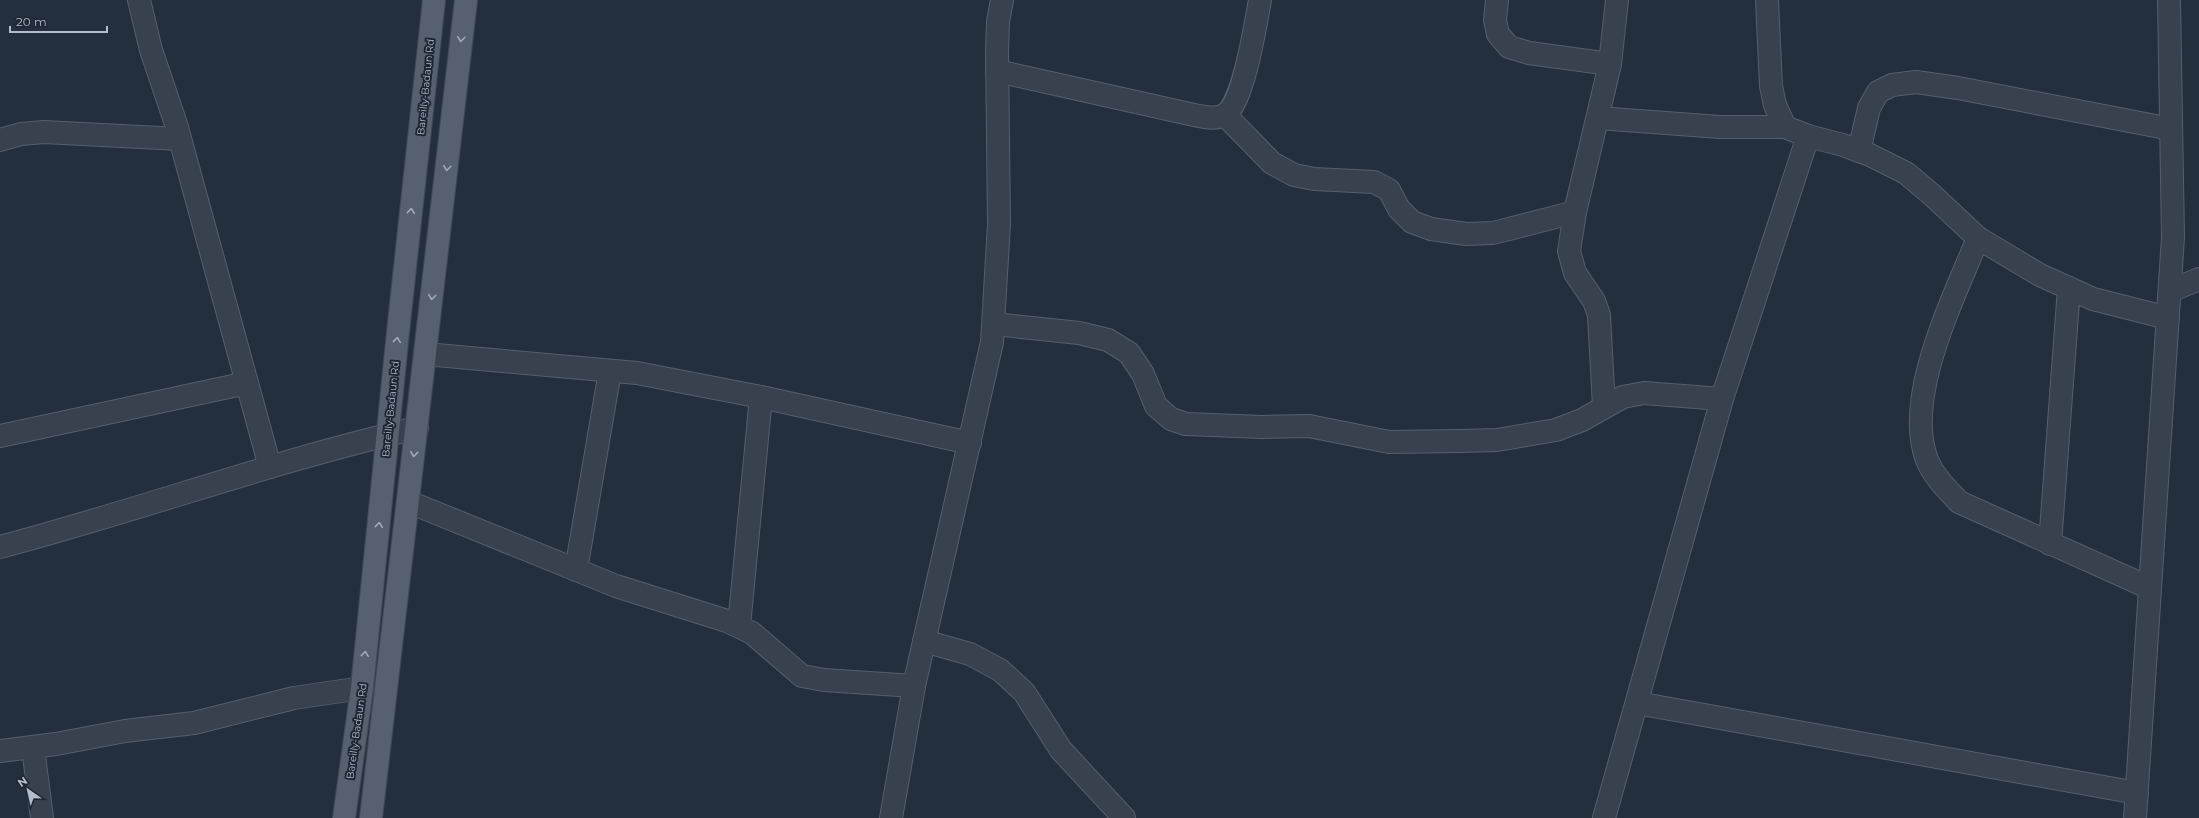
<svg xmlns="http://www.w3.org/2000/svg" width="2199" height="818" viewBox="0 0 2199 818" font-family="Montserrat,sans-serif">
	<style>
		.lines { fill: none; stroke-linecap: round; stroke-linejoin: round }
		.minor-casing { stroke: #565f6c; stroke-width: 24 }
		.primary-casing { stroke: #414a57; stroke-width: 24 }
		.minor { stroke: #38414e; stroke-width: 22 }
		.primary { stroke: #56606e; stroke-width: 22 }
		.oneway { stroke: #a1aab7 }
		.labels { text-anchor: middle; stroke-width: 4; stroke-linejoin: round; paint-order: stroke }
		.street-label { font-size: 10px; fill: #b4bcc9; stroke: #1d2633 }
	</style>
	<rect width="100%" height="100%" fill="#242f3e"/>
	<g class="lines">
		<g class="minor-casing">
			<g id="minor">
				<path d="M139,0L151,50L176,124L270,467"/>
				<path d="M1497,0L1495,20L1498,34L1509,47L1529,53L1610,64"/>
				<path d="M1767,0L1771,86L1775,105L1785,127L1808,136L1843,145L1870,155L1906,173L1931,194L1978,238L2040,275L2093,299L2168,318"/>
				<path d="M997,71L1194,115C1204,117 1215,120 1224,115C1243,106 1256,22 1260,0"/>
				<path d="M1225,115L1272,163L1294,175L1314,179L1374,182L1389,190L1399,209L1412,222L1431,229L1466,234L1493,233L1575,212"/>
				<path d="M1598,118L1720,127H1785"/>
				<path d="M0,140L21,134L44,132L180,139"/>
				<path d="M1859,151L1869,108L1878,92L1892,85L1916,82L1958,88L2171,129"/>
				<path d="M1978,238C1954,298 1903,397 1927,460C1934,477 1947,489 1959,502L2150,588"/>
				<path d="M2170,291L2199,279"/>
				<path d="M994,324L1079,333L1108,340L1129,353L1143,374L1156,406L1171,419L1186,424L1262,427L1309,426L1389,442L1461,441L1497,440L1556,430L1582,420L1623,397L1644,393L1722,399"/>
				<path d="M425,354L637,373L761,397L970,443"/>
				<path d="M1604,407L1599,315L1594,301L1575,273L1569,251L1575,212L1610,64L1617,0"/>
				<path d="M0,436L247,383"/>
				<path d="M409,502L616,586L727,621L752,633L802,676L824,680L914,686"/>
				<path d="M2050,544L2069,288"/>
				<path d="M0,547C140,510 276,460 417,428"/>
				<path d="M576,570L610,371"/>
				<path d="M739,626L761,397"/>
				<path d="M924,641L970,654L1000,670L1024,692L1061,750L1124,818"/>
				<path d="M1637,703L2137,793"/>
				<path d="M33,748L42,818"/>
				<path d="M0,751L56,744L125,731L194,723L294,698L362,688"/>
				<path d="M891,818L914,686L992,342L999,224L997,51L998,22L1002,0"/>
				<path d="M1604,818L1722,399L1808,136"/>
				<path d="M2135,818L2173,237L2169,0"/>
			</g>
		</g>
		<g class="primary-casing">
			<g id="primary">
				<path d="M344,818L362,688L398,332L434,0"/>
				<path d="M371,818L466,0"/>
			</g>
		</g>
		<use href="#minor" class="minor"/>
		<use href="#primary" class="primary"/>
	</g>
	<defs><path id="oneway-chevron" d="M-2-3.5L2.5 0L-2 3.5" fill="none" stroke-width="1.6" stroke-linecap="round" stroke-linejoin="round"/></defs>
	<g class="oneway">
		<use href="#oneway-chevron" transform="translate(461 39) rotate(97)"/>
		<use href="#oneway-chevron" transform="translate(447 168) rotate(97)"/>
		<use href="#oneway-chevron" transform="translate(411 211) rotate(-84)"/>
		<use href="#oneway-chevron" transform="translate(432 297) rotate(97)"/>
		<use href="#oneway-chevron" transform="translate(397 340) rotate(-84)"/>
		<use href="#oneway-chevron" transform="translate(414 454) rotate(96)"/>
		<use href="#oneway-chevron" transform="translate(379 525) rotate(-84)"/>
		<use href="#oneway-chevron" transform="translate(365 654) rotate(-84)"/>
	</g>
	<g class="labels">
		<g class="street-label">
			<text transform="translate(425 87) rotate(-84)" y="4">Bareilly-Badaun Rd</text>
			<text transform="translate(390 409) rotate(-84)" y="4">Bareilly-Badaun Rd</text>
			<text transform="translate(356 731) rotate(-82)" y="4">Bareilly-Badaun Rd</text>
		</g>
	</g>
	<g transform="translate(28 790) rotate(326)" stroke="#1d2633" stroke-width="3" paint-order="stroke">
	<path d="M0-3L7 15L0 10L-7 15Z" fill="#b4bcc9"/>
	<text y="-6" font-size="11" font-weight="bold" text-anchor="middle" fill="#b4bcc9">N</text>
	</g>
	<path d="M10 26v6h97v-6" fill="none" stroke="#b4bcc9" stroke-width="2"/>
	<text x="16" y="26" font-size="12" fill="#b4bcc9" stroke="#1d2633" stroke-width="3" paint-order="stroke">20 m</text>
</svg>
